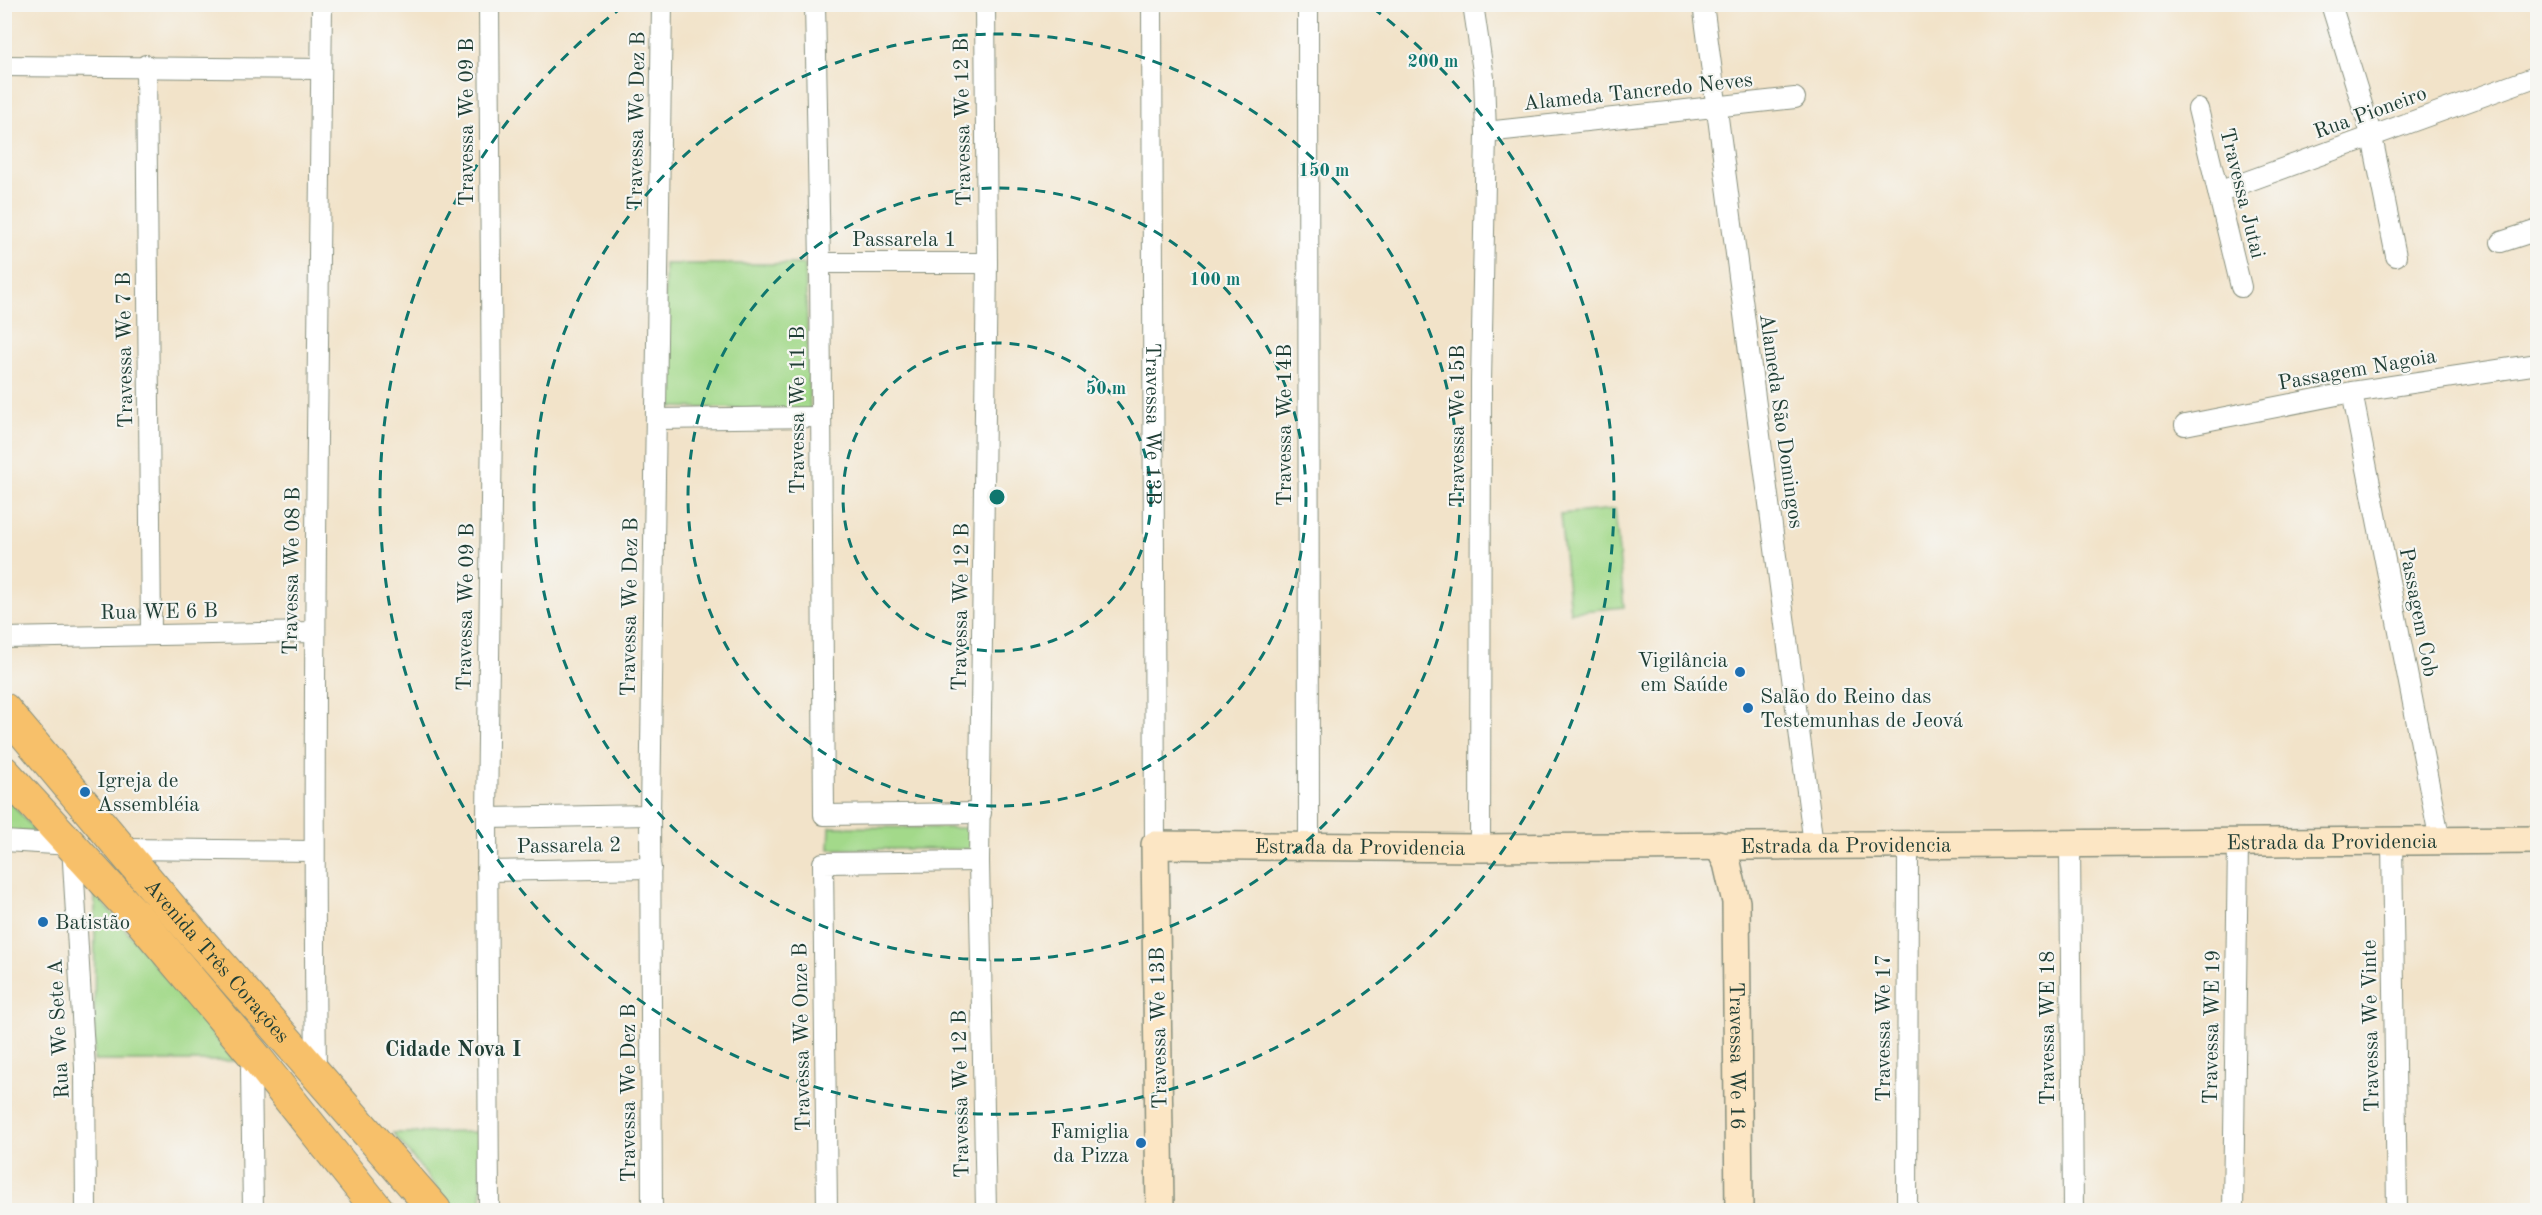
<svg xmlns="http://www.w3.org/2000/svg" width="2542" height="1215" viewBox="0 0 2542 1215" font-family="'Old Standard TT',serif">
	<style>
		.green { fill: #a3d98a; stroke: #618b5f; stroke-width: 1.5 }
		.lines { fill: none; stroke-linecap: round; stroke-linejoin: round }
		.street-casing { stroke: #88907e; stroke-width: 22 }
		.secondary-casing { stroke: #88907e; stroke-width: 30 }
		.primary-casing { stroke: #88907e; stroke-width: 34 }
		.street { stroke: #fff; stroke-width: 20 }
		.secondary { stroke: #fce6c4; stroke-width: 27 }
		.primary { stroke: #f7c06b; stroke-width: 32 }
		.ring { fill: none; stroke: #0f766e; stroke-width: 3; stroke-dasharray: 10 8 }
		.poi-dot { fill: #1f6fb2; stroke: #f6f6f2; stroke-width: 2 }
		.labels { text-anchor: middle; stroke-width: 4.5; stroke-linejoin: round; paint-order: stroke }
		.street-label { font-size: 21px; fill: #1f3d34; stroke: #f6f6f2 }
		.poi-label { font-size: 21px; fill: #1f3d34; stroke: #f6f6f2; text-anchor: start }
		.neighbourhood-label { font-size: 22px; font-weight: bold; fill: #1f3d34; stroke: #f6f6f2 }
		.centre { fill: #0f766e; stroke: #f6f6f2; stroke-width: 3 }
		.ring-label { font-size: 18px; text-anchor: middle; font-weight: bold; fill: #0f766e; stroke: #f6f6f2; stroke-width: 4.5; stroke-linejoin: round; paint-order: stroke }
	</style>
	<rect width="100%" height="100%" fill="#f6f6f2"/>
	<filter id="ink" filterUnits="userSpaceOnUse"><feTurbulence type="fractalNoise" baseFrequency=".0167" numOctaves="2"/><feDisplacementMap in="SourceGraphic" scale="12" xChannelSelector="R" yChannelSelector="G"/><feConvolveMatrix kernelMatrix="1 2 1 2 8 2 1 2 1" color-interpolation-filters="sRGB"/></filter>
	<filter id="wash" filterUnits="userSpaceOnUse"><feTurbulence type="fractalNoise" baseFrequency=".008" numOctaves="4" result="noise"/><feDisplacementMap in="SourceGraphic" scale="24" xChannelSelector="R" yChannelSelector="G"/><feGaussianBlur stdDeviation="1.35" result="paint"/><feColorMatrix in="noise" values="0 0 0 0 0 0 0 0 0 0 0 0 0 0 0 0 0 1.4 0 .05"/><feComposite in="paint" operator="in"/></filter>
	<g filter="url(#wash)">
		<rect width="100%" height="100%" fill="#f2e3c9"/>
		<g class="green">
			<path d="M665,264H805L810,410L664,407Z"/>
			<path d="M1615,509L1624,607L1570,612L1560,514Z"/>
			<path d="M5,795L35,831L5,833Z"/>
			<path d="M830,827L974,828V849H829Z"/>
			<path d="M95,893L235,1061H94Z"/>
			<path d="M480,1132L482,1210H454L393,1133Z"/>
		</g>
	</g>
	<g filter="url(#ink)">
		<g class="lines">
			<g class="street-casing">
				<g id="street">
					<path d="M815,4L820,263L824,815L981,813"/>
					<path d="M985,4L987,263L979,861L986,1210"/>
					<path id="s1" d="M1152,4L1155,845"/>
					<path d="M1308,4L1309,846"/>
					<path d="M1473,4L1484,78L1486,132L1481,382L1480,848"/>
					<path d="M1703,4L1814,844"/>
					<path d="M2331,4L2372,137L2396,256"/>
					<path d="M146,65L151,635"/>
					<path d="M4,66L321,69"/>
					<path d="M2198,109L2241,287"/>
					<path d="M1486,132L1795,98"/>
					<path d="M2218,192L2538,76"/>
					<path d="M2501,242L2538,230"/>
					<path d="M820,263H987"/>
					<path d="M2352,392L2440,841"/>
					<path d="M656,419L820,417"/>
					<path d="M2185,425L2352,392L2538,364"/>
					<path d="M4,638L314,632"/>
					<path d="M487,818L650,815"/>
					<path d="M4,841L72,845L85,1068L86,1210"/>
					<path d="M2392,841L2397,1210"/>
					<path d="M2070,845L2073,1210"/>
					<path d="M123,849L313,851"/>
					<path d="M487,871L651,868"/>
					<path d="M316,1073C312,717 318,361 322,4"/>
					<path d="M253,1210L251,1068L258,1060"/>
					<path d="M489,1210L487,818L492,421L489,4"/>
					<path d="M652,1210L650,815L662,4"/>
					<path d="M827,1210L823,863L979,861"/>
					<path d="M1907,1210L1908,845"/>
					<path d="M2233,1210L2238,843"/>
				</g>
			</g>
			<g class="secondary-casing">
				<g id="secondary">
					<path id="s2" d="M1718,845L1727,863L1736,902L1739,1210"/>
					<path id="s3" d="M1160,1210L1155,845L1480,848L2538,840"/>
				</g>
			</g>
			<g class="primary-casing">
				<g id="primary">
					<path id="s4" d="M4,709L171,908L435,1210"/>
					<path d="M4,772L140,920L258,1060L378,1210"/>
				</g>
			</g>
			<use href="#street" class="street"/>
			<use href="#secondary" class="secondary"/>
			<use href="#primary" class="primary"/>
		</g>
	</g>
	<g class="ring">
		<circle cx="997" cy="497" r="154"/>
		<circle cx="997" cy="497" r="309"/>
		<circle cx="997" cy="497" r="463"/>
		<path d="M1373 8A617 617 0 1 1 621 8"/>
	</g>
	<g class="poi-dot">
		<circle cx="1740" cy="672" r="6"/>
		<circle cx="1748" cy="708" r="6"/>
		<circle cx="85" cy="792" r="6"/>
		<circle cx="43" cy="922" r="6"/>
		<circle cx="1141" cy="1143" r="6"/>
	</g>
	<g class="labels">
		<g class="street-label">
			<text transform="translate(1638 91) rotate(-6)" y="7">Alameda Tancredo Neves</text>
			<text transform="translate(2370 112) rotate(-20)" y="7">Rua Pioneiro</text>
			<text transform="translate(636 121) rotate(-89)" y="7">Travessa We Dez B</text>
			<text transform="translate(466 122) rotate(-90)" y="7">Travessa We 09 B</text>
			<text transform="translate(962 122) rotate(-91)" y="7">Travessa We 12 B</text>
			<text transform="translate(2243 193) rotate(76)" y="7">Travessa Jutai</text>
			<text x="904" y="246">Passarela 1</text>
			<text transform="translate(124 350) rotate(-91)" y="7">Travessa We 7 B</text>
			<text transform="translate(2357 369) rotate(-10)" y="7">Passagem Nagoia</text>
			<text transform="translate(797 410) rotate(-90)" y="7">Travessa We 11 B</text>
			<text transform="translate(1782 421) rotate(82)" y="7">Alameda São Domingos</text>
			<text dy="7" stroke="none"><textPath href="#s1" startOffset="420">Travessa We 13B</textPath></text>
			<text transform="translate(1284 425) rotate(-90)" y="7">Travessa We 14B</text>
			<text transform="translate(1457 426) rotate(-90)" y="7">Travessa We 15B</text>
			<text transform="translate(291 571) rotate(-89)" y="7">Travessa We 08 B</text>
			<text transform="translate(465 607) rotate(-89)" y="7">Travessa We 09 B</text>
			<text transform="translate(629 607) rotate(-89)" y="7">Travessa We Dez B</text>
			<text transform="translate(960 607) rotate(-89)" y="7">Travessa We 12 B</text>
			<text transform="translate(159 611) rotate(-1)" y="7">Rua WE 6 B</text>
			<text transform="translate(2419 612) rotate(79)" y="7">Passagem Cob</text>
			<text dy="7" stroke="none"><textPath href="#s3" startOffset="1542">Estrada da Providencia</textPath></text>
			<text transform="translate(569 845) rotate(-1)" y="7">Passarela 2</text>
			<text dy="7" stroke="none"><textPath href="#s3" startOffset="1056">Estrada da Providencia</textPath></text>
			<text dy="7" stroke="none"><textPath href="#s3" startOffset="570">Estrada da Providencia</textPath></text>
			<text dy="7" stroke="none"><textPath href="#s4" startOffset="330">Avenida Três Corações</textPath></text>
			<text transform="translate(2370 1026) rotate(-91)" y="7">Travessa We Vinte</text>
			<text transform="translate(2211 1027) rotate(-89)" y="7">Travessa WE 19</text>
			<text transform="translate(1158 1028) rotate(-91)" y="7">Travessa We 13B</text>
			<text transform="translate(1883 1028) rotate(-90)" y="7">Travessa We 17</text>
			<text transform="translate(2047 1028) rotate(-90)" y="7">Travessa WE 18</text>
			<text transform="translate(58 1029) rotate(-93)" y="7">Rua We Sete A</text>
			<text transform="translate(801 1037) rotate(-91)" y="7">Travessa We Onze B</text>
			<text dy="7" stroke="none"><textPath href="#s2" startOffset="214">Travessa We 16</textPath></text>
			<text transform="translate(628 1093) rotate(-90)" y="7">Travessa We Dez B</text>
			<text transform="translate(960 1094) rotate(-91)" y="7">Travessa We 12 B</text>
		</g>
		<g class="poi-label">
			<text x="1728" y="667" text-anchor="end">Vigilância<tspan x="1728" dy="24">em Saúde</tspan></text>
			<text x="1760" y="703">Salão do Reino das<tspan x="1760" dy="24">Testemunhas de Jeová</tspan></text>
			<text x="97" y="787">Igreja de<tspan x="97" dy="24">Assembléia</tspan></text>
			<text x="55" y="929">Batistão</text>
			<text x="1129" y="1138" text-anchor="end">Famiglia<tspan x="1129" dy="24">da Pizza</tspan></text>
		</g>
		<g class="neighbourhood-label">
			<text x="453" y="1056">Cidade Nova I</text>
		</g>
	</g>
	<circle cx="997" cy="497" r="9" class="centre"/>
	<g class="ring-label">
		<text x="1433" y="67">200 m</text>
		<text x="1324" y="176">150 m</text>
		<text x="1215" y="285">100 m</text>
		<text x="1106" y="394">50 m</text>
	</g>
	<rect width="2542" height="1215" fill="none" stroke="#f6f6f2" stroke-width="24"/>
</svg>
